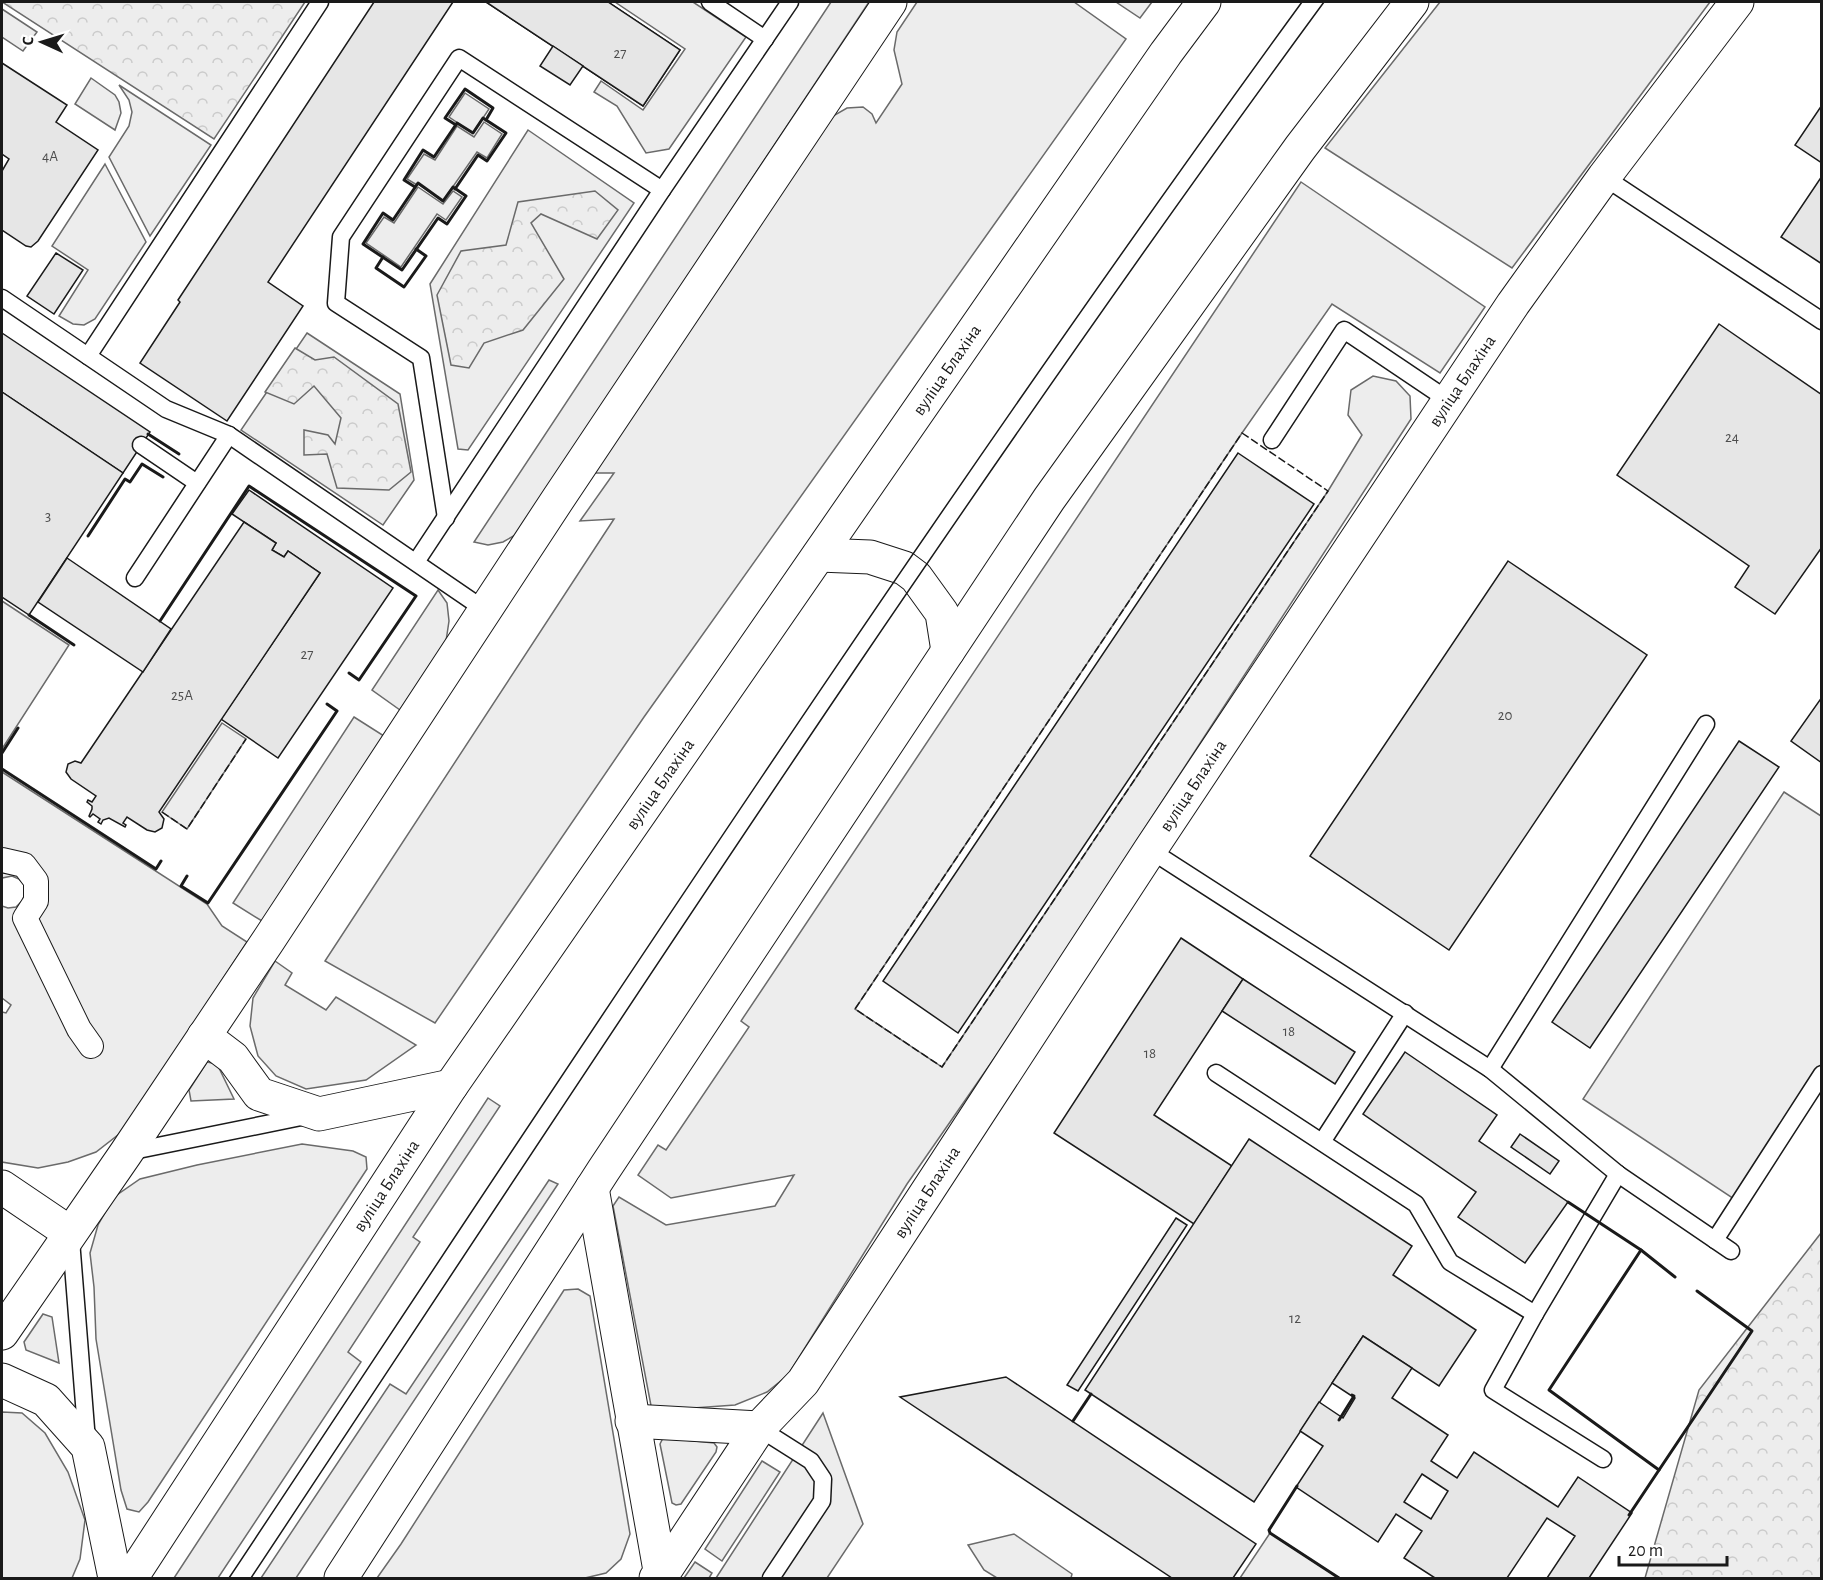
<svg xmlns="http://www.w3.org/2000/svg" width="1823" height="1580" viewBox="0 0 1823 1580" font-family="'Alegreya Sans',sans-serif">
	<style>
		.built { fill: #ededed; stroke: #6a6a6a; stroke-width: 1.5 }
		.forest { fill: url(#forest-crowns); stroke: #6a6a6a; stroke-width: 1.5 }
		.building { fill: #e6e6e6; stroke: #1a1a1a; stroke-width: 1.5; fill-rule: evenodd }
		.lines { fill: none; stroke-linecap: round; stroke-linejoin: round }
		.service-casing { stroke: #1a1a1a; stroke-width: 19 }
		.pedestrian-casing { stroke: #1a1a1a; stroke-width: 26 }
		.minor-casing { stroke: #1a1a1a; stroke-width: 35 }
		.tertiary-casing { stroke: #1a1a1a; stroke-width: 35 }
		.secondary-casing { stroke: #1a1a1a; stroke-width: 35 }
		.service { stroke: #fff; stroke-width: 16 }
		.pedestrian { stroke: #fff; stroke-width: 24 }
		.minor { stroke: #fff; stroke-width: 33 }
		.tertiary { stroke: #fff; stroke-width: 33 }
		.secondary { stroke: #fff; stroke-width: 33 }
		.tram { stroke: #1a1a1a; stroke-width: 1.5 }
		.fence { stroke: #1a1a1a; stroke-width: 1.5; stroke-dasharray: 8 3; stroke-linecap: butt }
		.wall { stroke: #1a1a1a; stroke-width: 3 }
		.labels { text-anchor: middle; stroke-width: 4.5; stroke-linejoin: round; paint-order: stroke }
		.number-label { font-size: 15px; fill: #4d4d4d }
		.street-label { font-size: 18px; fill: #1a1a1a; stroke: #fff }
	</style>
	<defs>
		<pattern id="forest-crowns" width="20" height="18" patternUnits="userSpaceOnUse" patternTransform="scale(1.5)"><rect width="20" height="18" fill="#ededed"/><path d="M2 6a3 3 0 1 1 6 0M12 15a3 3 0 1 1 6 0" fill="none" stroke="#cbcbcb"/></pattern>
	</defs>
	<rect width="100%" height="100%" fill="#fff"/>
	<g class="built">
		<path d="M615,2H693L746,37L669,149L646,153L617,106L594,92L601,81L643,110L685,49Z"/>
		<path d="M831,2H869L517,534L503,542L488,545L474,542Z"/>
		<path d="M917,2H1074L1126,39L644,717L435,1023L325,961L614,519L580,521L614,473H594L833,116L847,108L863,107L872,114L876,123L902,84L894,50L897,32Z"/>
		<path d="M1116,2H1152L1140,18Z"/>
		<path d="M1440,2H1710L1512,268L1325,148Z"/>
		<path d="M2,9L37,32L23,51L2,37Z"/>
		<path d="M91,78L115,95L119,102L121,113L115,130L75,104Z"/>
		<path d="M119,85L211,145L150,236L109,157L129,126L132,112L129,100Z"/>
		<path d="M465,93L489,109L473,133L449,117Z"/>
		<path d="M484,122L502,134L487,158L477,152L443,201L418,184L417,185L407,179L424,154L435,160L457,126L474,137Z"/>
		<path d="M528,130L634,203L468,450L458,449L430,284Z"/>
		<path d="M105,164L146,242L95,319L84,325L73,324L59,316L88,270L52,246Z"/>
		<path d="M1301,182L1485,307L1440,373L1332,304L1242,433L855,1009L942,1067L1328,491L1362,435L1348,415L1351,390L1373,376L1396,381L1410,396L1411,419L1007,1040L907,1184L788,1375L767,1392L735,1405L652,1411L613,1206L619,1197L666,1225L775,1206L794,1175L671,1198L638,1175L658,1145L666,1150L749,1027L741,1021Z"/>
		<path d="M418,187L443,204L453,191L462,197L446,220L437,214L401,267L366,243L384,217L394,223Z"/>
		<path d="M307,333L400,394L414,480L383,525L241,430Z"/>
		<path d="M438,590L447,603L449,621L446,641L400,710L372,690Z"/>
		<path d="M2,601L69,645L2,749Z"/>
		<path d="M354,717L384,736L262,921L233,903Z"/>
		<path d="M222,723L246,739L187,829L162,812Z"/>
		<path d="M2,772L207,904L222,926L247,942L123,1131L96,1152L68,1162L38,1168L2,1162V1012L6,1013L11,1005L2,998V906L8,908L16,907L22,901L25,894V886L19,879L12,876L2,878Z"/>
		<path d="M1784,792L1821,816V1072L1737,1201L1583,1099Z"/>
		<path d="M275,961L292,973L285,985L326,1010L336,997L416,1045L366,1080L306,1089L276,1076L258,1056L250,1026L253,998Z"/>
		<path d="M207,1062L217,1064L234,1099L191,1101L189,1090Z"/>
		<path d="M488,1098L500,1106L413,1237L420,1242L348,1352L361,1362L218,1578H174Z"/>
		<path d="M302,1144L353,1151L366,1157L367,1169L148,1502L139,1512L127,1509L121,1490L96,1339L94,1287L90,1253L98,1225L114,1197L140,1179L197,1165Z"/>
		<path d="M549,1180L558,1184L296,1578H261L390,1384L406,1394Z"/>
		<path d="M578,1289L590,1296L630,1534L621,1559L606,1573L585,1578H377L401,1544L564,1290Z"/>
		<path d="M43,1314L52,1317L59,1363L26,1350L24,1342Z"/>
		<path d="M2,1412L22,1413L45,1433L68,1472L85,1520L80,1559L72,1578H2Z"/>
		<path d="M823,1413L863,1524L827,1578H716Z"/>
		<path d="M665,1438L714,1443L717,1447L716,1452L681,1504L676,1505L672,1503L660,1444L662,1440Z"/>
		<path d="M762,1461L780,1472L722,1561L705,1549Z"/>
		<path d="M1270,1533L1339,1578H1240Z"/>
		<path d="M1014,1534L1072,1574L1071,1578H997L984,1570L968,1545Z"/>
		<path d="M695,1562L712,1573L709,1578H684Z"/>
	</g>
	<g class="forest">
		<path d="M2,2H305L214,139Z"/>
		<path d="M595,191L618,210L597,239L541,214L531,223L564,279L523,330L484,343L469,368L451,365L437,295L461,251L506,245L518,202Z"/>
		<path d="M295,348L315,360L334,357L398,404L411,472L389,490L337,488L327,454L304,455V430L328,435L335,444L341,418L314,386L294,404L265,392Z"/>
		<path d="M1821,1233V1578H1645L1699,1390Z"/>
	</g>
	<g class="building">
		<path d="M374,2H453L268,282L303,306L227,421L140,363L180,302L178,300Z"/>
		<path d="M486,2H608L680,50L643,106Z"/>
		<path d="M486,2H608L680,50L643,106Z"/>
		<path d="M553,46L583,66L570,85L540,66Z"/>
		<path d="M2,63L67,105L56,122L98,150L38,241L31,247L26,246L2,230V171L9,159L2,154Z"/>
		<path d="M1822,105V163L1795,145Z"/>
		<path d="M1822,176V264L1781,237Z"/>
		<path d="M56,253L83,270L54,314L27,296Z"/>
		<path d="M1719,324L1822,395V547L1775,614L1735,587L1749,566L1617,475Z"/>
		<path d="M2,333L150,432L123,473L2,392Z"/>
		<path d="M2,392L123,473L29,615L2,597Z"/>
		<path d="M1238,453L1314,504L958,1033L883,981Z"/>
		<path d="M249,490L393,588L278,758L221,719L320,573L288,551L284,557L272,550L276,543L232,514Z"/>
		<path d="M244,522L276,543L272,550L284,557L288,551L320,573L159,812L164,819L162,828L155,832L147,830L127,817L123,823L126,825L125,827L109,818L103,820L101,824L98,822L100,819L93,814L90,817L89,816L92,809V806L87,802L88,800L92,802L96,796L71,779L66,772L68,764L75,761L81,763Z"/>
		<path d="M67,558L171,629L143,672L38,602Z"/>
		<path d="M1508,561L1647,655L1449,950L1310,856Z"/>
		<path d="M1822,697V763L1791,741Z"/>
		<path d="M1739,741L1779,767L1590,1048L1552,1022Z"/>
		<path d="M1181,938L1243,979L1154,1115L1232,1166L1194,1224L1054,1133Z"/>
		<path d="M1243,979L1355,1052L1335,1084L1222,1011Z"/>
		<path d="M1405,1052L1497,1115L1479,1141L1568,1202L1525,1263L1458,1217L1476,1192L1363,1114Z"/>
		<path d="M1520,1134L1559,1161L1550,1174L1511,1147Z"/>
		<path d="M1249,1139L1412,1246L1393,1275L1476,1330L1439,1386L1363,1336L1254,1502L1085,1390Z"/>
		<path d="M1176,1218L1187,1225L1078,1391L1067,1385Z"/>
		<path d="M1363,1336L1412,1368L1392,1398L1448,1435L1431,1461L1457,1478L1474,1452L1558,1507L1578,1477L1632,1513L1589,1578H1547L1575,1536L1547,1518L1507,1578H1435L1404,1558L1422,1531L1396,1514L1378,1542L1296,1487L1323,1446L1300,1431L1319,1402L1343,1418L1355,1398L1332,1383ZM1422,1474L1448,1491L1431,1519L1404,1502Z"/>
		<path d="M1006,1377L1256,1544L1233,1578H1172L900,1397Z"/>
	</g>
	<g class="lines">
		<g class="service-casing">
			<g id="service">
				<path d="M710,2L765,39"/>
				<path d="M1604,177L1822,321"/>
				<path d="M2,298L166,409L229,435L485,610"/>
				<path d="M88,356L320,2"/>
				<path d="M1272,440L1344,330L1448,400"/>
				<path d="M141,445L197,483"/>
				<path d="M446,518L421,358L336,303L341,237L459,58L662,190"/>
				<path d="M416,562L662,190L790,2"/>
				<path d="M135,578L229,435"/>
				<path d="M1150,850L1490,1069L1618,1174L1731,1251"/>
				<path d="M1490,1069L1706,724"/>
				<path d="M1216,1073L1416,1204L1450,1262L1535,1314"/>
				<path d="M1322,1142L1405,1013"/>
				<path d="M128,1152L306,1116"/>
				<path d="M71,1240L87,1441"/>
				<path d="M1715,1240L1822,1074"/>
				<path d="M759,1428L811,1461L823,1479L822,1501L771,1578"/>
				<path d="M1603,1459L1493,1390L1535,1314L1618,1174"/>
			</g>
		</g>
		<g class="pedestrian-casing">
			<path id="pedestrian" d="M2,860L24,865L36,881V901L25,918L79,1029L91,1046"/>
		</g>
		<g class="minor-casing">
			<g id="minor">
				<path id="s1" d="M660,1578L759,1428L803,1382L1150,850L1513,304L1604,177L1737,2"/>
			</g>
		</g>
		<g class="tertiary-casing">
			<g id="tertiary">
				<path d="M2,1187L70,1233"/>
				<path d="M2,1333L126,1153L268,941L558,499L890,2"/>
			</g>
		</g>
		<g class="secondary-casing">
			<g id="secondary">
				<path d="M819,555L870,557L904,568L916,577L942,613L948,651"/>
				<path d="M204,1036L233,1058L259,1094L319,1114L451,1086"/>
				<path d="M592,1188L661,1576L656,1578"/>
				<path d="M2,1380L46,1400L88,1447L115,1578"/>
				<path d="M632,1421L759,1428"/>
				<path id="s2" d="M131,1578L451,1086L1166,53L1204,2"/>
				<path d="M341,1578L603,1171L1049,499L1300,148L1412,2"/>
			</g>
		</g>
		<use href="#service" class="service"/>
		<use href="#pedestrian" class="pedestrian"/>
		<use href="#minor" class="minor"/>
		<use href="#tertiary" class="tertiary"/>
		<use href="#secondary" class="secondary"/>
		<g class="tram">
			<path d="M229,1578C580,1049 928,515 1302,2"/>
			<path d="M251,1578C602,1048 948,514 1324,2"/>
		</g>
		<g class="fence">
			<path d="M1242,433L1328,491L942,1067L855,1009Z"/>
			<path d="M162,812L187,829L246,739"/>
		</g>
		<g class="wall">
			<path d="M456,125L445,118L465,89L493,108L486,120"/>
			<path d="M418,183L443,201L453,187L466,196L447,224L438,218L402,270L363,244L383,213L393,220Z"/>
			<path d="M415,187L404,180L423,150L434,157L457,123L473,133L483,118L506,133L487,161L478,155L455,189"/>
			<path d="M383,257L376,268L404,287L426,256L416,249"/>
			<path d="M148,434L179,454"/>
			<path d="M88,536L125,479L130,482L142,464L163,477"/>
			<path d="M29,615L74,645"/>
			<path d="M160,621L249,486L416,596L359,680L349,673"/>
			<path d="M2,753L18,728"/>
			<path d="M2,769L156,869L161,861"/>
			<path d="M187,876L181,886L208,903L337,711L327,704"/>
			<path d="M1568,1202L1641,1250L1675,1277"/>
			<path d="M1339,1420L1354,1396L1352,1395"/>
			<path d="M1073,1421L1091,1394"/>
			<path d="M1659,1470L1752,1331L1697,1291"/>
			<path d="M1297,1486L1269,1530L1270,1533L1339,1578"/>
			<path d="M1629,1515L1659,1470L1549,1390L1641,1250"/>
		</g>
	</g>
	<g class="labels">
		<g class="number-label">
			<text x="620" y="58">27</text>
			<text x="50" y="161">4А</text>
			<text x="1732" y="442">24</text>
			<text x="48" y="521">3</text>
			<text x="307" y="659">27</text>
			<text x="182" y="700">25А</text>
			<text x="1505" y="720">20</text>
			<text x="1289" y="1036">18</text>
			<text x="1150" y="1058">18</text>
			<text x="1295" y="1323">12</text>
		</g>
		<g class="street-label">
			<text dy="6" stroke="none"><textPath href="#s2" startOffset="1458">вуліца Блахіна</textPath></text>
			<text dy="6" stroke="none"><textPath href="#s1" startOffset="1442">вуліца Блахіна</textPath></text>
			<text dy="6" stroke="none"><textPath href="#s2" startOffset="954">вуліца Блахіна</textPath></text>
			<text dy="6" stroke="none"><textPath href="#s1" startOffset="956">вуліца Блахіна</textPath></text>
			<text dy="6" stroke="none"><textPath href="#s2" startOffset="468">вуліца Блахіна</textPath></text>
			<text dy="6" stroke="none"><textPath href="#s1" startOffset="470">вуліца Блахіна</textPath></text>
		</g>
	</g>
	<rect width="1823" height="1580" fill="none" stroke="#1a1a1a" stroke-width="6"/>
	<g transform="translate(42 42) rotate(274)" stroke="#ffffff" stroke-width="4.5" paint-order="stroke">
	<path d="M0-4.5L10 22L0 15L-10 22Z" fill="#1a1a1a"/>
	<text y="-9" font-size="16" font-weight="bold" text-anchor="middle" fill="#1a1a1a">С</text>
	</g>
	<path d="M1619 1556v9h108v-9" fill="none" stroke="#1a1a1a" stroke-width="3"/>
	<text x="1628" y="1556" font-size="18" fill="#1a1a1a" stroke="#ffffff" stroke-width="4.5" paint-order="stroke">20 m</text>
</svg>
